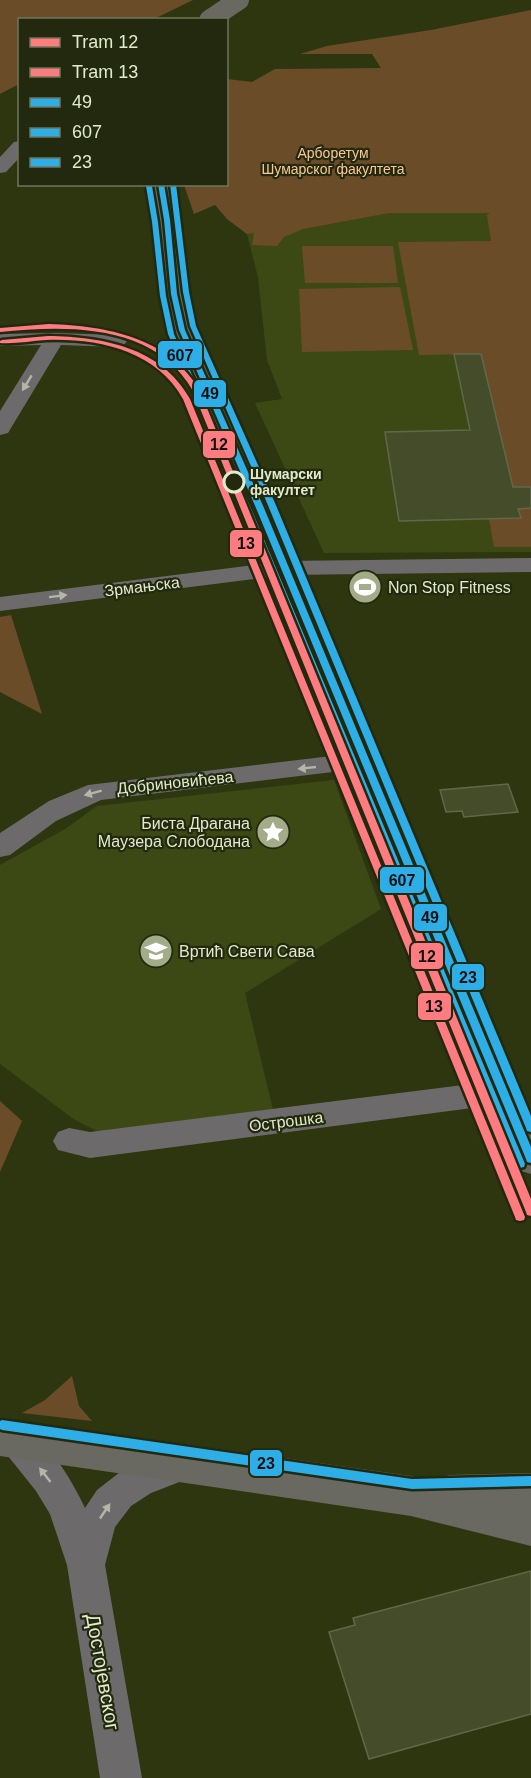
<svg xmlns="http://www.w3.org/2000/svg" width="531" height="1778" viewBox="0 0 531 1778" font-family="Helvetica,sans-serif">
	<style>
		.built { fill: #3d4914 }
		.green { fill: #6b4c29 }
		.building { fill: #444c29; stroke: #61684a; stroke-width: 1.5 }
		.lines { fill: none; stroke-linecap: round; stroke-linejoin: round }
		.minor { fill: #6d6a6c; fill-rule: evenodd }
		.major { fill: #696861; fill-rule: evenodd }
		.major-bridge { stroke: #696861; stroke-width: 20 }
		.bus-1-casing { stroke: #22290e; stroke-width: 5 }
		.bus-2-casing { stroke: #22290e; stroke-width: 5 }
		.bus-3-casing { stroke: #22290e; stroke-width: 5 }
		.bus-1 { fill: #2daee7; fill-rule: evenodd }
		.bus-2 { fill: #2daee7; fill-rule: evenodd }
		.bus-3 { fill: #2daee7; fill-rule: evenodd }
		.tram-1-casing { stroke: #22290e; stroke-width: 5 }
		.tram-2-casing { stroke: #22290e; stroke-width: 5 }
		.tram-1 { fill: #fe7c7f; fill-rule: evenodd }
		.tram-2 { fill: #fe7c7f; fill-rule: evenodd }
		.oneway { fill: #b3b7a5 }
		.stop-dot { fill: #22290e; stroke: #e1ebcb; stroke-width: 3 }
		.labels { text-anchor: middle; stroke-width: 4.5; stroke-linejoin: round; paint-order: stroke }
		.far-park-label { font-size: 14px; fill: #fdc697; stroke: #22290e }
		.far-stop-label { font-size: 14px; font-weight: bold; fill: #e1ebcb; stroke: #22290e; text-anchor: start }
		.street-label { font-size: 16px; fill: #e1ebcb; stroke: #22290e }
		.poi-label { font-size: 16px; fill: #e1ebcb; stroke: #22290e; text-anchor: start }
		.near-street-label { font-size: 20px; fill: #e1ebcb; stroke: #22290e }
		.line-badge { stroke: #22290e; stroke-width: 2 }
		.pale-badge-label { font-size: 16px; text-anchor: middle; font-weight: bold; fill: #111 }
	</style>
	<rect width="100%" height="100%" fill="#2e360f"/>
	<g class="built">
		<path d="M531,78V552L324,553L255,403L282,399L267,360L258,277L247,234L227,219Z"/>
		<path d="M334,780L381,909L245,993L276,1122L99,1132L75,1120L0,1064V865L65,829L97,806Z"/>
	</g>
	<g class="green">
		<path d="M0,0H193L154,19L20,20L19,84L0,94Z"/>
		<path d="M531,10V487H513L481,354L419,355L398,242L491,241L487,215L490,213H389L303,229L284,237L277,246L252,245L254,233L247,234L227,219L215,205L194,214L184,185L226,184L227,79L252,82L275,69L381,68L372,54H300L327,46L431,30Z"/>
		<path d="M302,246H393L398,283H305Z"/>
		<path d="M400,287L413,350L302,352L299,289Z"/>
		<path d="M531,508V547H494L489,519L520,517L518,509Z"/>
		<path d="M11,615L42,714L0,692V617Z"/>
		<path d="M0,1101L22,1121L0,1172Z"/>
		<path d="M72,1376L79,1406L92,1421L22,1413L45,1400Z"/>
	</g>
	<g class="building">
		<path d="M454,354H481L513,487H531V508L518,509L521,518L399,521L385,432L470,430Z"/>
		<path d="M508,784L518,812L464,817L462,811L446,812L440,790Z"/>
		<path d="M531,1571V1714L369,1759L329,1632L355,1625L353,1618Z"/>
	</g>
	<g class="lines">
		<g class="minor">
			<path d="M20,141V157L6,172L0,173V157L14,142Z"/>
			<path d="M55,333L117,335L124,337L127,341L124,345L117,347L61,345L11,428L8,433L0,435V411L41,345L0,346V334Z"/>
			<path d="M531,558V572L285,575L0,611V597L285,561Z"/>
			<path d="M365,752L374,755L378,761L374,767L101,800L56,821L10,855L0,857V833L49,801L88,785Z"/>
			<path d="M503,1080L514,1083L519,1092L514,1101L503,1104L90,1158L58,1150L53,1141L58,1132L69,1128L90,1132Z"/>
			<path d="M15,1423C45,1434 72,1480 85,1508L97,1490L124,1469L182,1447L195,1452L200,1464L195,1476L151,1493L131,1506L115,1527L105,1565L142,1778H100L67,1565L50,1514L36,1491L0,1446L2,1428Z"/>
		</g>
		<g class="major">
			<path d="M151,184H172L178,220L186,294L194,330L273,508L531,1115V1174L518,1170L512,1159L247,508L170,330L163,294L157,220Z"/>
			<path d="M0,1418L411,1476L433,1482L449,1475L531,1473V1546L411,1516L0,1456Z"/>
		</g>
		<path class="major-bridge" d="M209,20L239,0"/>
		<g class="bus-1-casing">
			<path id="bus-1" d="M158,184H164L170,220L177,294L185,330L264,508L531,1147V1163L527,1162L526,1159L256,508L179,330L171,294L164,220Z"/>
		</g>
		<g class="bus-2-casing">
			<path id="bus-2" d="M148,184L152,186L158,222L166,296L174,334L253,513L525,1164L524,1167L520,1168L516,1167L515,1164L245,513L168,334L160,296L152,222L146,186Z"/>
		</g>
		<g class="bus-3-casing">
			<g id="bus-3">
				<path d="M170,184H176L189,292L196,326L275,503L531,1116V1132L527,1131L526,1128L267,503L190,326L183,292Z"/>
				<path d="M2,1420L412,1479L531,1476V1486L412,1489L2,1430L0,1429V1421Z"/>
			</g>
		</g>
		<use href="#bus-1" class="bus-1"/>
		<use href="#bus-2" class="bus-2"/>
		<use href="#bus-3" class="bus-3"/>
		<g class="tram-1-casing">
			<path id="tram-1" d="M49,324C106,326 169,337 200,391L531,1199V1216L527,1215L526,1212L193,391C155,323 67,325 0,332V328Z"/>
		</g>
		<g class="tram-2-casing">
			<path id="tram-2" d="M48,336C103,337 161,347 190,399L525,1217L524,1220L520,1221L516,1220L515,1217L183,399C156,350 97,338 46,340C31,341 15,344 0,343V341L2,340Z"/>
		</g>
		<use href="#tram-1" class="tram-1"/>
		<use href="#tram-2" class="tram-2"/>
	</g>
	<defs><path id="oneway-solid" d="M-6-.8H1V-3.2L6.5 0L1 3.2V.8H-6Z" transform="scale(1.5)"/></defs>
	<g class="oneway">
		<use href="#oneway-solid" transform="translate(27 383) rotate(121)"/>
		<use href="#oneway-solid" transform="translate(58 596) rotate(-7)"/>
		<use href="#oneway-solid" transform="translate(307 768) rotate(174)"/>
		<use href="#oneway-solid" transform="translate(93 793) rotate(165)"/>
		<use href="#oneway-solid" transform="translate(45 1475) rotate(-128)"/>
		<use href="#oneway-solid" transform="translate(105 1511) rotate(-56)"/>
	</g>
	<defs>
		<g id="stadium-disc" transform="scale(1.725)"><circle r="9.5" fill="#a2ac89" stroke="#22290e"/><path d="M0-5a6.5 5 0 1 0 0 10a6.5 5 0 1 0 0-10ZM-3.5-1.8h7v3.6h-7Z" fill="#fff"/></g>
		<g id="sight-disc" transform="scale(1.725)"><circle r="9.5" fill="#a2ac89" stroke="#22290e"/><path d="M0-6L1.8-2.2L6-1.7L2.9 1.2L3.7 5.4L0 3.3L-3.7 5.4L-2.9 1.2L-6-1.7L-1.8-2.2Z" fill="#fff"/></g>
		<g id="school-disc" transform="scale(1.725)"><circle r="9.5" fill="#a2ac89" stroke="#22290e"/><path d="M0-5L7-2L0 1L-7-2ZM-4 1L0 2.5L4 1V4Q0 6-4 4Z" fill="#fff"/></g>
	</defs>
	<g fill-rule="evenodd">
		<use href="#stadium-disc" x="365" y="587"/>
		<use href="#sight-disc" x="273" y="832"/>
		<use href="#school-disc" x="156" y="951"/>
	</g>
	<circle class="stop-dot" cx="234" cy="482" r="10"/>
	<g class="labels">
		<g class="far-park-label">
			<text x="333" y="158">Арборетум<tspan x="333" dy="16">Шумарског факултета</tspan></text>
		</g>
		<g class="far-stop-label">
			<text x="250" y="479">Шумарски<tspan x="250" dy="16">факултет</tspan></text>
		</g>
		<g class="street-label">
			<text transform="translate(142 586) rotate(-7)" y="6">Зрмањска</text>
			<text transform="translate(175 782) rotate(-6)" y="6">Добриновићева</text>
			<text transform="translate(286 1121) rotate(-7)" y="6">Острошка</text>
		</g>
		<g class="poi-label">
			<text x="388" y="593">Non Stop Fitness</text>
			<text x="250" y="829" text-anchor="end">Биста Драгана<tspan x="250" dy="18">Маузера Слободана</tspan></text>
			<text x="179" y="957">Вртић Свети Сава</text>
		</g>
		<g class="near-street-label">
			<text transform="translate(103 1672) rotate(80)" y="7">Достојевског</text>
		</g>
	</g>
	<g class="line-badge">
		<rect x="157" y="340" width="46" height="29" rx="6" fill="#2daee7"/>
		<rect x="193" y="379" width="34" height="29" rx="6" fill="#2daee7"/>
		<rect x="202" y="430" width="34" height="29" rx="6" fill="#fe7c7f"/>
		<rect x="229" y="529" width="34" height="29" rx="6" fill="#fe7c7f"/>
		<rect x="379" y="866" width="46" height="28" rx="6" fill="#2daee7"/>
		<rect x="413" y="903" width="35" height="29" rx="6" fill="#2daee7"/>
		<rect x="410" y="942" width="34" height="28" rx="6" fill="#fe7c7f"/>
		<rect x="451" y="963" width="34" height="28" rx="6" fill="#2daee7"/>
		<rect x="417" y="992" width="35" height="29" rx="6" fill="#fe7c7f"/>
		<rect x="249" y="1449" width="34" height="28" rx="6" fill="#2daee7"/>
	</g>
	<g class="pale-badge-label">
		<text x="180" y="361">607</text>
		<text x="210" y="399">49</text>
		<text x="219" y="450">12</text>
		<text x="246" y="549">13</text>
		<text x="402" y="886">607</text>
		<text x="430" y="923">49</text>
		<text x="427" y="962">12</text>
		<text x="468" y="983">23</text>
		<text x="434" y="1012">13</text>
		<text x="266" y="1469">23</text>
	</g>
	<rect x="18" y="18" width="210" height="168" fill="#22290e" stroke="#6e775a" stroke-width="1.5"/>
	<rect x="30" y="38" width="30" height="9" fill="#fe7c7f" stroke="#6e775a" stroke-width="1.5"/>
	<text x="72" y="48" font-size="18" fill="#e1ebcb">Tram 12</text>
	<rect x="30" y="68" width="30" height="9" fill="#fe7c7f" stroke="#6e775a" stroke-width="1.5"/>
	<text x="72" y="78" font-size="18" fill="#e1ebcb">Tram 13</text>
	<rect x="30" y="98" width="30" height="9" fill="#2daee7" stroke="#6e775a" stroke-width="1.5"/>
	<text x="72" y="108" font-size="18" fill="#e1ebcb">49</text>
	<rect x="30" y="128" width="30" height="9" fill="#2daee7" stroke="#6e775a" stroke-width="1.5"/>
	<text x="72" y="138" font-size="18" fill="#e1ebcb">607</text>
	<rect x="30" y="158" width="30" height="9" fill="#2daee7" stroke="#6e775a" stroke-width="1.5"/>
	<text x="72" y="168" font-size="18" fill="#e1ebcb">23</text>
</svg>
